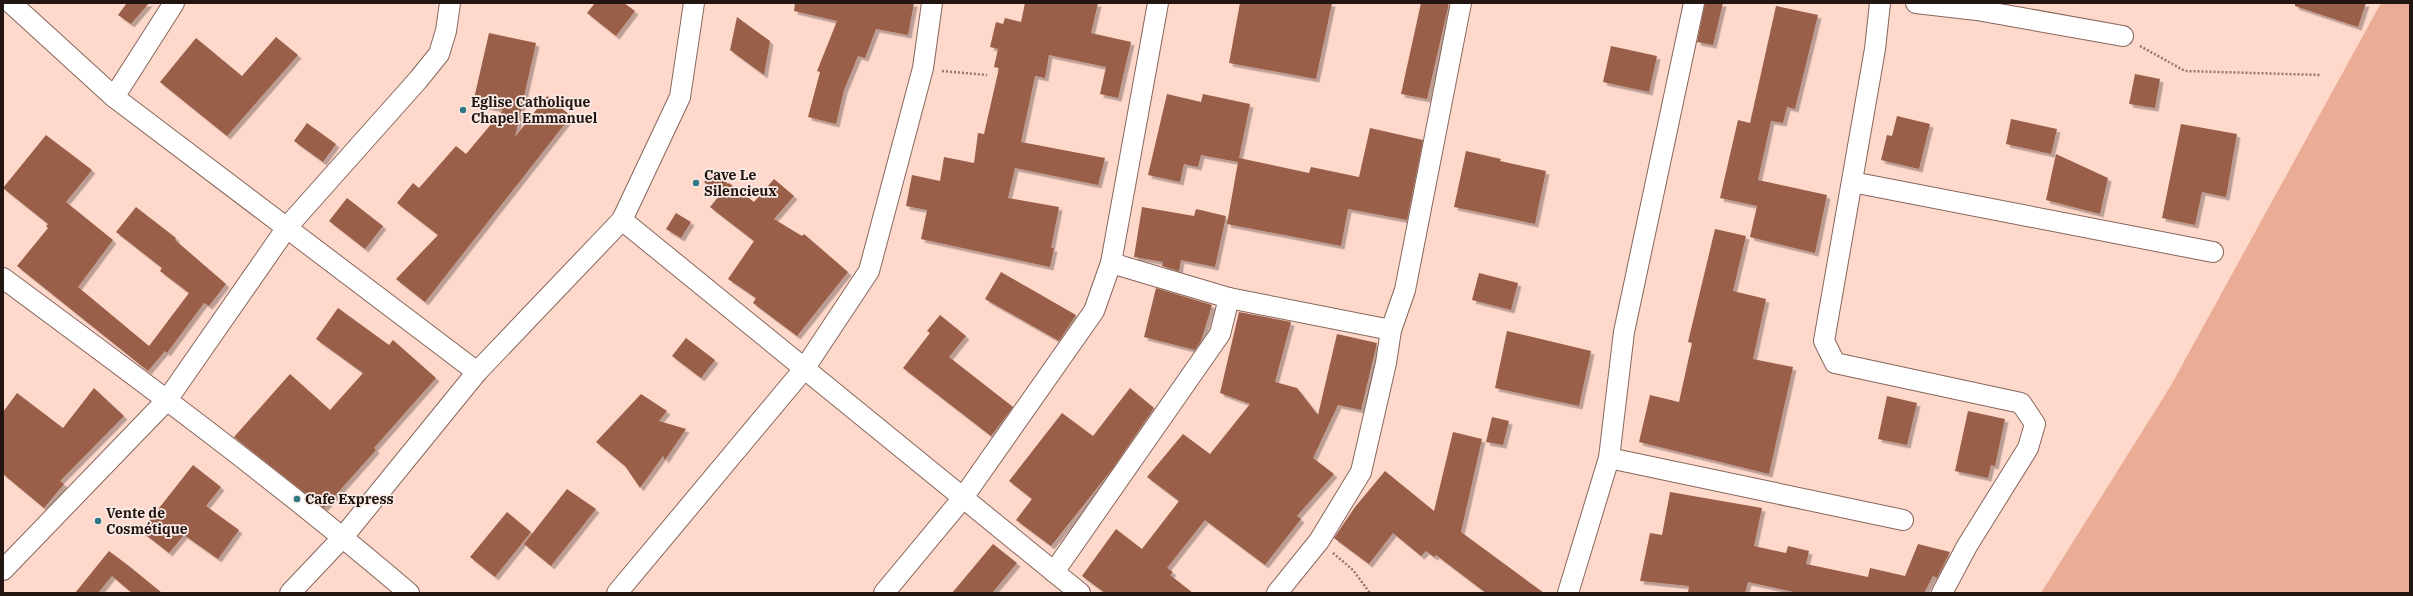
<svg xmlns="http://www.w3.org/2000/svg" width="2413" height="596" viewBox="0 0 2413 596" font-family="'IBM Plex Serif',serif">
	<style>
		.green { fill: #ebac95 }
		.building { fill: #995e48; filter: url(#shadow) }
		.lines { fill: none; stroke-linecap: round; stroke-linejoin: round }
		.minor-casing { stroke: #87665b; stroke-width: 22 }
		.path { stroke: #91776f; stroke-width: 2.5; stroke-dasharray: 2 2; stroke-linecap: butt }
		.minor { stroke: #fff; stroke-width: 20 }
		.poi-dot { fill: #317784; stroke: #fbebe6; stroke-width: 1.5 }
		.labels { text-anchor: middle; stroke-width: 3.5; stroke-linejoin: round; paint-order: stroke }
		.poi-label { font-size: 14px; font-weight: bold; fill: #231612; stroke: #fbebe6; text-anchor: start }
	</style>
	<defs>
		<filter id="shadow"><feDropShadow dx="3.5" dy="3.5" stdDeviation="0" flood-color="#0004"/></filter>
	</defs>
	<rect width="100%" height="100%" fill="#fed8cb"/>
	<path class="green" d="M2381,3H2410V593H2041L2170,387Z"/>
	<g class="building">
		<path d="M127,3H149L131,24L118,15Z"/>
		<path d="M595,3H624L635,11L616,36L587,13Z"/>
		<path d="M795,3H914L908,35L876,29L865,58L858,56L844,90L836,124L808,117L820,72L817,71L837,21L794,11Z"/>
		<path d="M1025,3H1098L1091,33L1131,42L1118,98L1100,94L1106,67L1049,55L1045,78L1035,76L1021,142L1105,158L1098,185L1015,168L1008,198L1059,207L1051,248H1054L1050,267L921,239L927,210L906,206L912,175L940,181L944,157L974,163L978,133L984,134L999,68L994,67L998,49L990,47L996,22L1003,24L1005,18L1021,22Z"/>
		<path d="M1240,3H1332L1316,79L1229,63Z"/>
		<path d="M1421,3H1449L1427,99L1401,94Z"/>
		<path d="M1705,3H1723L1713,45L1697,42Z"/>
		<path d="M2295,3H2366L2358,27L2295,6Z"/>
		<path d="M1776,6L1818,15L1795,109L1787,107L1783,123L1771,121L1758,180L1827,195L1815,253L1750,237L1757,206L1720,198L1738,120L1750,123Z"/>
		<path d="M737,17L770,41L764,75L730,50Z"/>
		<path d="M489,33L536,43L515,137L547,96L571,116L425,302L396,279L438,235L397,203L413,183L419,188L456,146L466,154L503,110L473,103Z"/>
		<path d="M276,37L298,55L227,136L160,82L196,38L242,76Z"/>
		<path d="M1611,46L1657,56L1649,92L1603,82Z"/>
		<path d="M2135,74L2160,79L2155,108L2129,104Z"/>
		<path d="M1167,94L1201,102L1203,94L1250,104L1239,158L1309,173L1311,167L1359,177L1370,128L1423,140L1407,220L1348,209L1341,246L1227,224L1238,162L1201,155L1198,167L1184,164L1180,182L1148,175Z"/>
		<path d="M1897,116L1930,124L1919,169L1881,160L1887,135L1892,136Z"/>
		<path d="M2011,119L2057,129L2051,154L2006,144Z"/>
		<path d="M307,123L336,144L323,162L294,141Z"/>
		<path d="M2181,124L2237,134L2226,197L2202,192L2195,225L2162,218Z"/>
		<path d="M46,135L92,170L66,202L113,240L78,287L149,346L189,293L160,271L162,268L116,232L136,207L176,238L175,240L226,284L209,306L204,303L167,353L165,351L148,371L17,266L48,228L46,226L48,224L3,188Z"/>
		<path d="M1466,151L1501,159L1500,161L1546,171L1535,224L1454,207Z"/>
		<path d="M2056,154L2108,178L2100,214L2046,200Z"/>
		<path d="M715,171L728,184L729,183L754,202L774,179L794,196L774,219L802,236L804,234L848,272L797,336L753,303L756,298L728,279L754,241L710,207L719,196L704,182Z"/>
		<path d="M347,198L383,226L365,249L329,221Z"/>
		<path d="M1142,207L1194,216L1196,209L1226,216L1215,267L1181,260L1179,271L1162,266L1163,262L1134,257Z"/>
		<path d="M676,213L691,222L681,238L666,229Z"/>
		<path d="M1715,229L1746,236L1733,291L1766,299L1753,359L1793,367L1769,474L1639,442L1650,395L1679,402L1692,343L1688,342Z"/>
		<path d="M1001,272L1076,315L1059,341L985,299Z"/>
		<path d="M1479,273L1518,283L1511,310L1472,300Z"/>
		<path d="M1156,288L1212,305L1201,341L1195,350L1144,337Z"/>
		<path d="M338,308L389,345L393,340L436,378L374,448L376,450L324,508L234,437L290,374L330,410L363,373L316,339Z"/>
		<path d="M1239,312L1291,322L1275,382L1297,388L1318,415L1337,334L1377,343L1361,410L1338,405L1313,458L1334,474L1297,516L1301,519L1265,565L1205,520L1167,568L1173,572L1170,575L1193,593H1105L1082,576L1116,529L1142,549L1179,501L1147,477L1183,434L1210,454L1250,404L1220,393Z"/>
		<path d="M940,315L966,336L949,357L1013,407L991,436L903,368L930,333L927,331Z"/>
		<path d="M1507,331L1591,351L1579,406L1495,388Z"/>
		<path d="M686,338L715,360L701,378L672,356Z"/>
		<path d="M94,388L124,416L60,481L64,484L44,508L3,474V412L17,393L63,428Z"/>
		<path d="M1130,388L1154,408L1113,468L1051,546L1016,520L1032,499L1009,481L1062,413L1093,436Z"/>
		<path d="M641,394L667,411L659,421L686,429L665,460L663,456L640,488L625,466L596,442Z"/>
		<path d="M1887,396L1917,403L1907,445L1878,439Z"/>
		<path d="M1968,411L2005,419L1995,466L1991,465L1988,478L1955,471Z"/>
		<path d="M1492,417L1509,421L1503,445L1486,442Z"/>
		<path d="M1453,432L1482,439L1461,532L1544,593H1486L1436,555L1434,557L1426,551L1421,556L1393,533L1369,564L1334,538L1355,507L1385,471L1434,511Z"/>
		<path d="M193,465L221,487L206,506L239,530L218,559L184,535L169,553L141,531Z"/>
		<path d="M567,489L596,509L551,566L524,544Z"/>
		<path d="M1670,492L1762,508L1754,546L1786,553L1788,546L1809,551L1806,564L1868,577L1870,568L1905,576L1918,544L1950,552L1937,578L1933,576L1924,593H1798L1748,582L1745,593H1688L1689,586L1640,581L1650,533L1662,535Z"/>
		<path d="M507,512L531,532L495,577L470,557Z"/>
		<path d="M993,544L1017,563L992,593H952Z"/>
		<path d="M109,551L129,566L162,593H132L112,576L98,593H75Z"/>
	</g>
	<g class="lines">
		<g class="minor-casing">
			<g id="minor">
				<path d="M11,3L114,97L477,372"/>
				<path d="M1880,3L1875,49L1824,341L1835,363L2021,403L2035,424L2028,448L1967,546L1942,593"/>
				<path d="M1916,3L1977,10L2123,36"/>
				<path d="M114,97L174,3"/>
				<path d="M1852,182L2213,252"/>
				<path d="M622,220L1080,593"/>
				<path d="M1111,263L1229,298L1391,330"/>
				<path d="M3,278C141,380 279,482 409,593"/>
				<path d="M1609,458L1903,520"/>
				<path d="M3,570L167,400L288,226L418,80L439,54L446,31L450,3"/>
				<path d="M1054,572L1220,334L1229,298"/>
				<path d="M290,593L343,537L477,372L622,220L680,97L694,3"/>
				<path d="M617,593L804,369L869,271L923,68L932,3"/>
				<path d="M884,593L962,499L1094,311L1111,263L1158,3"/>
				<path d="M1277,593L1319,541L1361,472L1386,363L1391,330L1405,290L1461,3"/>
				<path d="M1568,593L1609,458L1624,332L1694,3"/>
			</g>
		</g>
		<g class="path">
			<path d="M2140,46L2185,71L2321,75"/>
			<path d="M942,71L987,75"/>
			<path d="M1333,553L1353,570L1370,593"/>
		</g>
		<use href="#minor" class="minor"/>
	</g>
	<g class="poi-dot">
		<circle cx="463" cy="110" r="4"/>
		<circle cx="696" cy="183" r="4"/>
		<circle cx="297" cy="499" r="4"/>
		<circle cx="98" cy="521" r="4"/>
	</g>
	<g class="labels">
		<g class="poi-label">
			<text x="471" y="107">Eglise Catholique<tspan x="471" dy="16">Chapel Emmanuel</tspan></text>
			<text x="704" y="180">Cave Le<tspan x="704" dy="16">Silencieux</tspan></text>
			<text x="305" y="504">Cafe Express</text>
			<text x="106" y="518">Vente de<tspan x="106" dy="16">Cosmétique</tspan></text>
		</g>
	</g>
	<rect width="2413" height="596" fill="none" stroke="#231612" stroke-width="8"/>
</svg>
